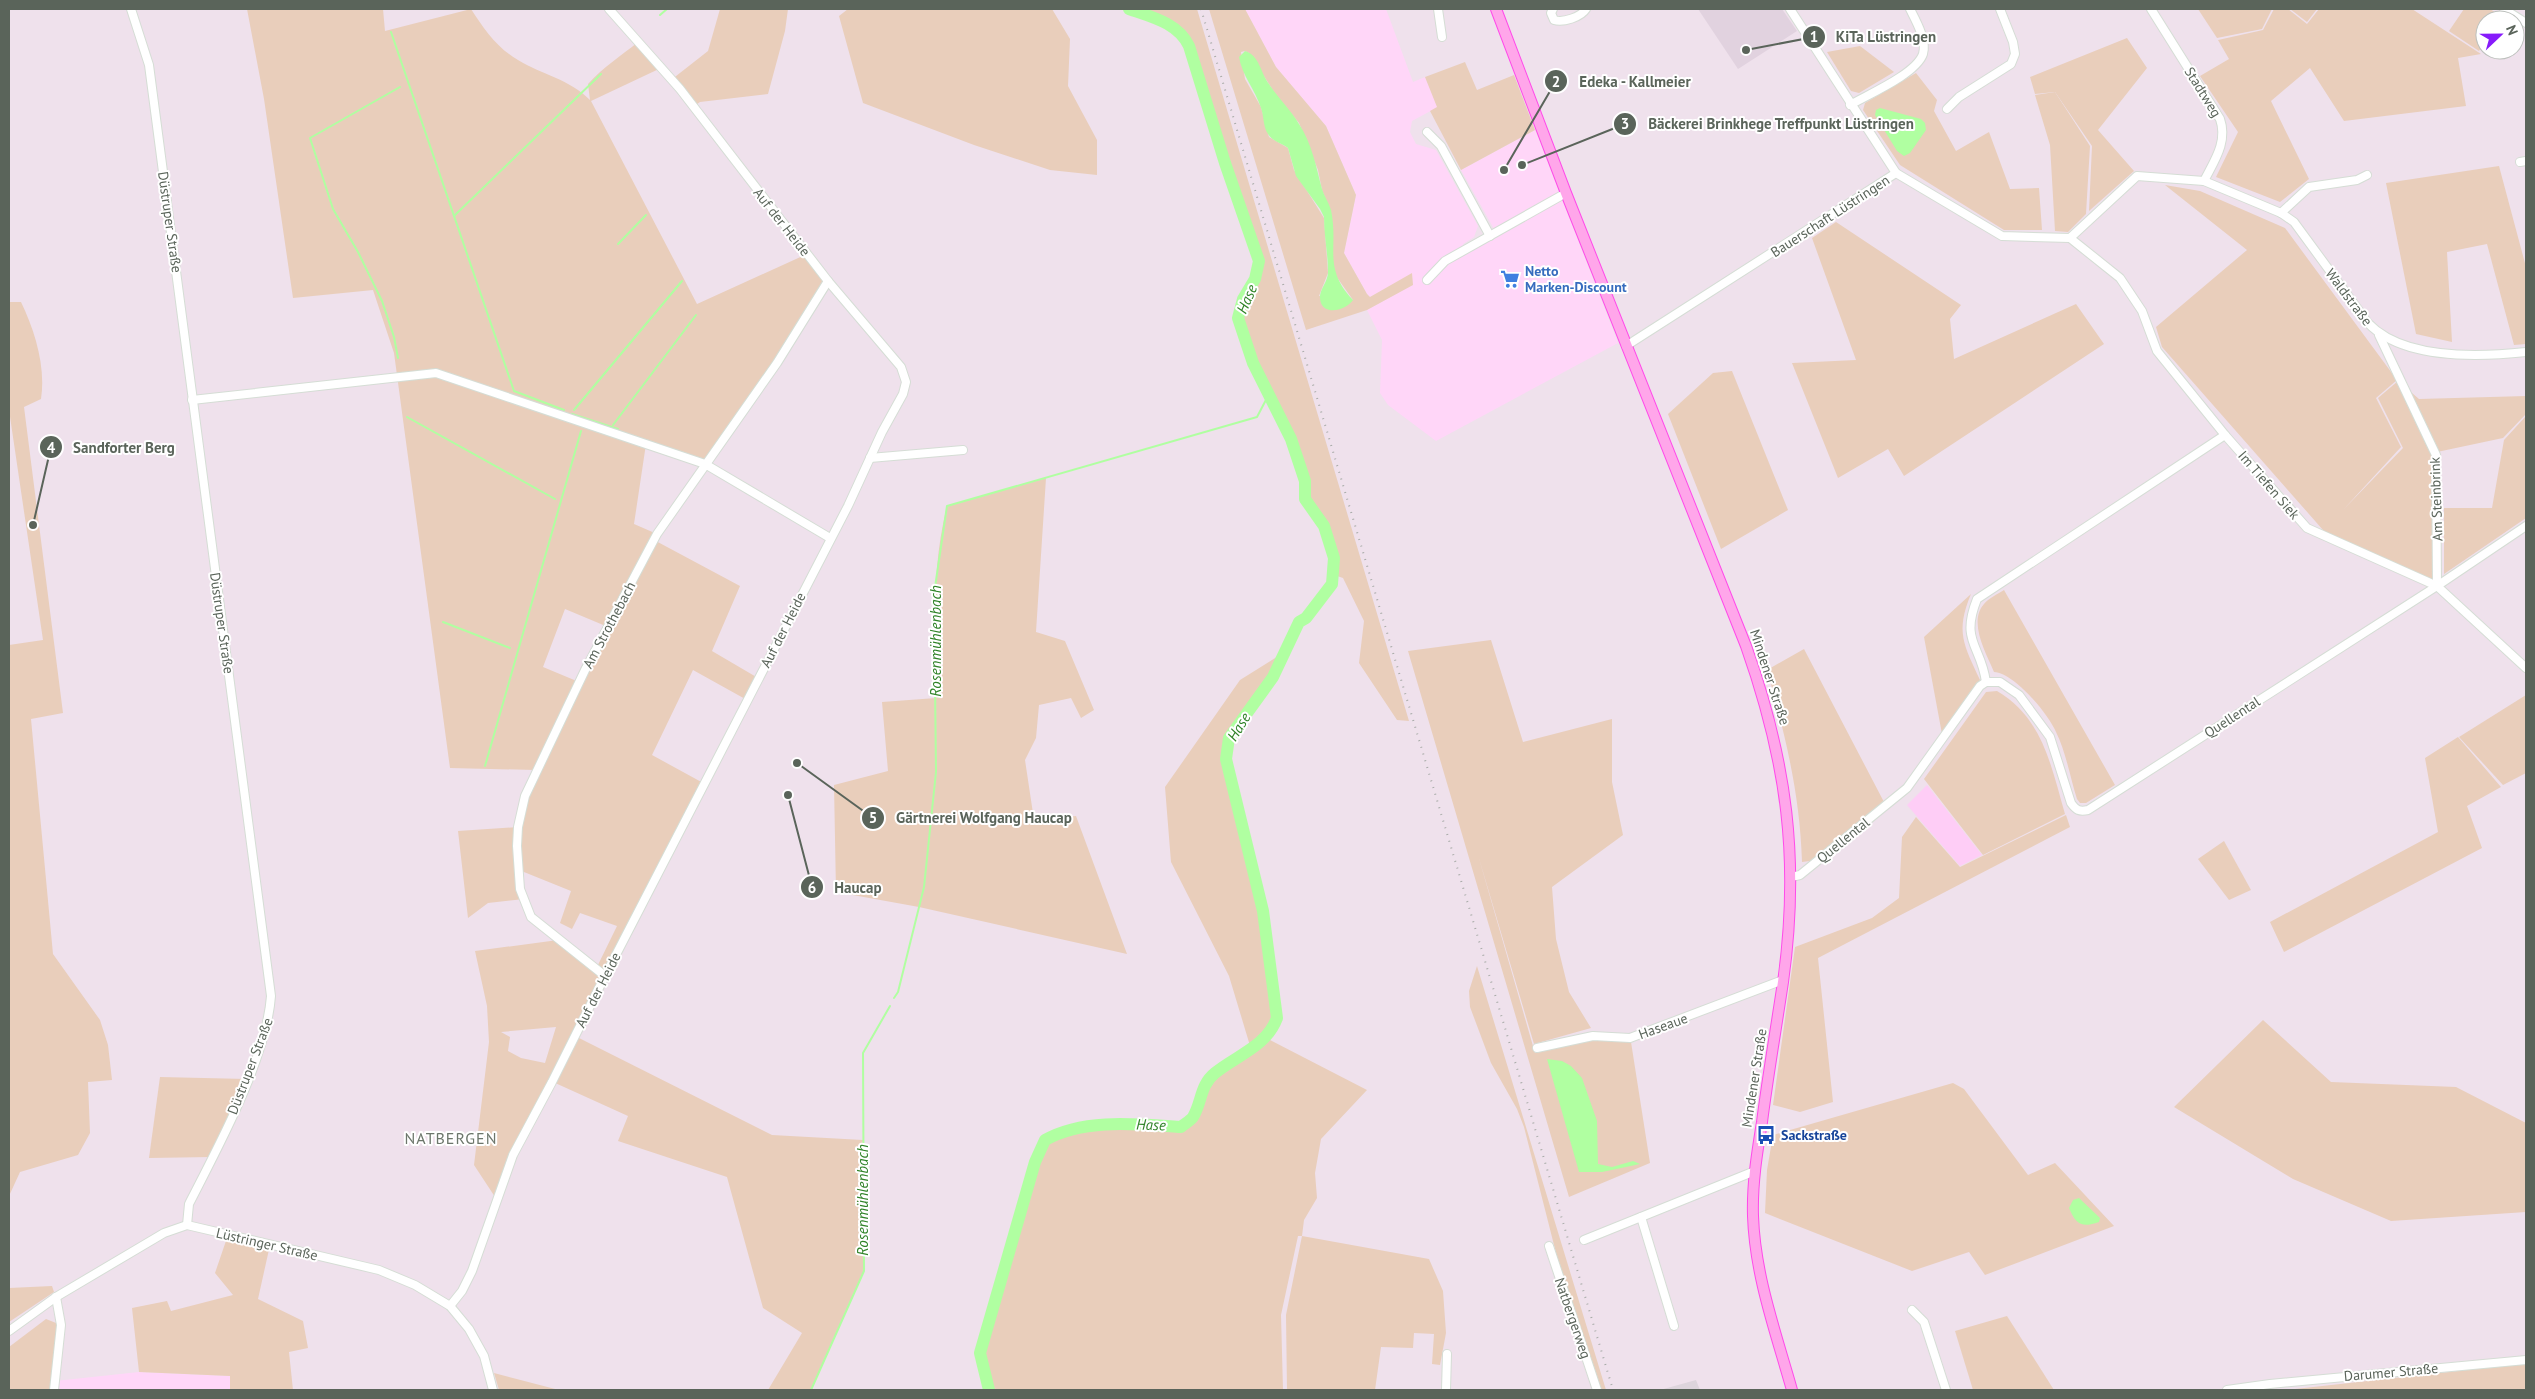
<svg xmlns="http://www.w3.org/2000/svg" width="2535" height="1399" viewBox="0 0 2535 1399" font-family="'PT Sans',sans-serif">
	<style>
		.commercial { fill: #ffd6f8 }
		.industrial { fill: #ddd4dc }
		.education { fill: #e1d2df }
		.green { fill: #e9cebb; fill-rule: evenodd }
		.sand { fill: #fecdf6 }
		.water { fill: #b0ffa1 }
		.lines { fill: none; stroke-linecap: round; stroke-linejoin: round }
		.stream { stroke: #b0ffa1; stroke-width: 2 }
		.river { stroke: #b0ffa1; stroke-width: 12 }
		.minor-casing { stroke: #d5ddd5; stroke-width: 10 }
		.major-casing { stroke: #ff4ae9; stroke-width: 12 }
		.minor { stroke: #fff; stroke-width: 8 }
		.major { stroke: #ffa6ea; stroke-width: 10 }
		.rail { stroke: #a9aca9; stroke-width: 2; stroke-dasharray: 1 6; stroke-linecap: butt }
		.labels { text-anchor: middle; stroke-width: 4; stroke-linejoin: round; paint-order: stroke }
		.street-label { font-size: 14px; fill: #5a645a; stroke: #fff }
		.shop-label { font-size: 14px; font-weight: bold; fill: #366cbe; stroke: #fff; text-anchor: start }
		.transit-label { font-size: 14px; font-weight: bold; fill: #164399; stroke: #fff; text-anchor: start }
		.water-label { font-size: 15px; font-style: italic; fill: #308328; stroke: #fff }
		.quarter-label { font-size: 16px; letter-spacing: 1px; fill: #6c766b; stroke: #fff }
		.leader { fill: none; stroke: #5a645a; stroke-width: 2 }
		.callout-dot { fill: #5a645a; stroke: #fff; stroke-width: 2 }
		.mark-label { font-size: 15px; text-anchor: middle; font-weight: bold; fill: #fff }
		.callout-label { font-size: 15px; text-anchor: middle; font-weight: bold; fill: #5a645a; stroke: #fff; stroke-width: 4; stroke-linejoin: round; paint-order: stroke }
	</style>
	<rect width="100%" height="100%" fill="#efe1ec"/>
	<g class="commercial">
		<path d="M1245,9H1386L1413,82L1425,77L1438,107L1412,121L1410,132L1416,144L1436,150L1478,226L1474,237L1463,244L1468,253L1498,236L1461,170L1535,130L1618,343L1436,441L1388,405L1380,393L1382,340L1367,310L1412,285V274L1370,297L1367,294L1344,253L1356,195L1326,126L1276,67Z"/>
		<path d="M139,1372L230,1376V1390H54L55,1381Z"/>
	</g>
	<path class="industrial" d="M1696,1380L1700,1390H1660Z"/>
	<path class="education" d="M1698,9H1782L1797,31L1738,69Z"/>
	<g class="green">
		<path d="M247,9H383L385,31L471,9C484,29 497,48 518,60C543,75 569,79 590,100L588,84C603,67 621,56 638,42L661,68L591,101L697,304L807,254L828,281L705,464L646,444L634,524L657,534L654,540L740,586L712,651L758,678L747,700L693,670L652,755L705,784L575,1036L772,1135L863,1140L864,1271L811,1390H768L802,1333L763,1308L727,1177L618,1141L628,1116L553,1082L532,1117L497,1200L474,1165L489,1042L487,1006L475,951L558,940L596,969L617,926L580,913L572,929L560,923L571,891L519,870L524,899L488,903L468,918L458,831L518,827L535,770L450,768L394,353L373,290L293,298L264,99ZM565,609L608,627L579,682L543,667ZM556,1027L545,1063L521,1058L508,1051L510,1037L501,1032Z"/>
		<path d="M720,9H788L785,31L768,94L700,102L693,107L671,80L708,51Z"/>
		<path d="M848,9H1052L1070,39L1068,86L1097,140V175L1050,170L974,145L863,103L839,16Z"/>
		<path d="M1129,9H1197L1409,721L1397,720L1359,663L1364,621L1343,578L1334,575L1333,558L1324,526L1305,499V481L1291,439L1253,363L1238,318L1243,299L1255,279L1259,261L1225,163L1189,46C1178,23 1152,17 1129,9Z"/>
		<path d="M1209,9H1245L1276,67L1326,126L1356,195L1344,253L1367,294L1370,297L1412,273L1413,285L1367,310L1306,330ZM1245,51L1249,53L1276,95L1299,123L1318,170L1322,190L1330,210L1332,261L1336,276L1353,300L1319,296L1328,273L1324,218L1294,170L1288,148L1269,137L1261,107L1245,79L1241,52Z"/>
		<path d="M2198,9H2272L2262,29L2217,38Z"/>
		<path d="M2274,9H2288L2307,24L2319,9H2412L2481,54L2458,58L2466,106L2344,121L2310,68L2271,101L2309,179L2280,202L2216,177L2238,132L2200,76L2229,59L2218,40L2263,30Z"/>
		<path d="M2290,9H2317L2307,22Z"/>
		<path d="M2464,9H2490L2501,16L2499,20H2485V41L2479,51L2449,31Z"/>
		<path d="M2127,38L2147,68L2098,130L2134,171L2089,211L2092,146L2055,92L2035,94L2030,77Z"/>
		<path d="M1860,46L1894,72L1859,93L1851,91L1827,52Z"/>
		<path d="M1465,62L1477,90L1514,75L1535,130L1461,170L1430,111L1437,107L1425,77Z"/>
		<path d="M1916,73L1937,100L1934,111L1956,151L1989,132L2010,189L2039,188L2042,230H2004L1900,165L1863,110L1865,103Z"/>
		<path d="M2055,92L2090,146L2086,214L2068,232L2055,231L2050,145L2035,95Z"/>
		<path d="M2499,166L2526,267V344L2514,345L2487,244L2447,252L2452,342L2416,334L2386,183Z"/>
		<path d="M2165,185L2200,191L2285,228L2397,380L2376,398L2401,447L2343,510L2403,448L2378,398L2398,381L2419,399L2526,396V414L2503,438L2437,452V586L2319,535L2323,530L2162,347L2156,327L2247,250Z"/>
		<path d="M1836,222L1961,305L1950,319L1954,359L2076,304L2104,344L1904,476L1888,449L1838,478L1792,363L1856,360L1812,238Z"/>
		<path d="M9,302H21C35,331 46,367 41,399L24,407L63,713L31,719L53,954L100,1020L108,1045L112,1080L88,1082L90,1133L78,1155L20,1172L9,1196V645L43,640L9,410Z"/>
		<path d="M1732,371L1788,510L1721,549L1668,414L1713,373Z"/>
		<path d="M2526,416V518L2444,574V508H2492L2504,440Z"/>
		<path d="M1046,478L1036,632L1065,641L1094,710L1081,718L1071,698L1039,705L1036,738L1025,760L1034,820L1076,816L1127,954L919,907L836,892L834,785L888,771L882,702L936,698C935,633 931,570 947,506Z"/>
		<path d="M2004,590L2115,785L2086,803H2080L2077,799C2070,777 2066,752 2056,732C2048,713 2014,673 1994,672C1986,653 1968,622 1984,604C1989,598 1998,594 2004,590Z"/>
		<path d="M1971,594C1955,632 1964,645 1980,680L1942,734L1924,637Z"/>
		<path d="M1491,640L1523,742L1612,719V782L1623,835L1552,887L1556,939L1569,992L1591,1028L1534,1044L1478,855L1535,1053L1593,1040L1631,1042L1650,1163L1569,1197L1408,651Z"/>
		<path d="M1804,649L1884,802L1810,861L1802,862C1800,794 1785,734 1767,670Z"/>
		<path d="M1283,653L1273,677L1229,738L1226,759L1263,911L1277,1018L1266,1038L1367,1090L1321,1139L1315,1173L1317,1198L1304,1220L1302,1236L1429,1259L1443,1291L1446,1333L1440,1365L1432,1364L1434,1334L1414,1333L1413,1348L1381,1347L1375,1390H1287L1286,1315L1302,1236H1298L1281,1315L1283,1390H989L980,1353L1035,1162L1045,1140C1084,1118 1137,1124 1181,1127C1196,1115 1195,1101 1204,1086C1214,1069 1236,1060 1251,1049L1229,976L1171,862L1165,787L1240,680Z"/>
		<path d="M1997,691C2043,718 2051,766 2065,814L1983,855L1924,779L1986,692Z"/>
		<path d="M2526,695V773L2503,785L2459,737Z"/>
		<path d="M2458,737L2501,787L2467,806L2482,848L2284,952L2270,922L2438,832L2425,758Z"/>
		<path d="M2066,815L2070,827L1818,958L1833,1102L1800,1112L1773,1105L1795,947L1872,918L1899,898L1902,837L1916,817L1960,867Z"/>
		<path d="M2224,841L2251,890L2229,900L2198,859Z"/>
		<path d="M1477,966L1606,1390H1600L1568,1300L1524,1127L1517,1109L1491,1063L1470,1007L1469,991Z"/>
		<path d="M2263,1020L2331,1082L2456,1087L2526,1123V1212L2391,1221L2293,1179L2174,1107Z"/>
		<path d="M160,1077L247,1079L212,1157L149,1158Z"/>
		<path d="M1953,1083L1964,1089L2028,1175L2055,1163L2114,1226L1985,1275L1969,1252L1912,1271L1765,1213L1767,1170L1773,1135Z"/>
		<path d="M228,1235L270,1245L258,1299L303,1321L308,1348L289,1352L293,1390H230V1376L139,1372L132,1308L167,1301L171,1311L233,1295L215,1273Z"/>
		<path d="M52,1286L54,1292L9,1322V1288Z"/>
		<path d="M2007,1316L2054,1390H1973L1955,1331Z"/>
		<path d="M46,1319L61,1325L54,1390H9V1347Z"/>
		<path d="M2526,1363V1390H2285L2521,1364Z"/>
		<path d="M494,1373L559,1390H499Z"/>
	</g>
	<path class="sand" d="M1927,785L1982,855L1960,866L1907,805Z"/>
	<g class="water">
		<path d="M1245,51C1260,56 1260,72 1269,84C1278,98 1291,110 1299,124C1312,144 1316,166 1322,189C1324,196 1329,203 1331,210C1339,248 1322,267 1353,300C1346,311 1321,317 1320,298C1319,290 1328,282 1328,272C1328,254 1324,236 1324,217L1320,209L1296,176L1288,148C1282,143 1272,141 1268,134C1263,127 1264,116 1261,108C1255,89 1242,76 1239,57Z"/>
		<path d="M1880,108L1921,119L1925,123L1926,130L1910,153L1904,156L1897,151L1875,115L1876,110Z"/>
		<path d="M1547,1059L1562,1061L1571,1066L1582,1078L1597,1121L1598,1164L1612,1167L1633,1161L1640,1164L1602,1172H1579Z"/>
		<path d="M2079,1198L2100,1218L2099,1222C2082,1228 2076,1225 2069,1208L2073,1200Z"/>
	</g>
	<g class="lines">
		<g class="stream">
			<path d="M660,15L667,9"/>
			<path d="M391,32L514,391L564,410"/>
			<path d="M454,216L601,74"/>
			<path d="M618,244L646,215"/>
			<path d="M398,358L394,337L382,301L358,252L333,209L310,138L400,87"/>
			<path d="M574,410L682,281"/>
			<path d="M572,414L618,429"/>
			<path d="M407,417L555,499"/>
			<path d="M613,425L696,315"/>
			<path d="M443,622L510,648"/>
			<path d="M485,766L581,431"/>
			<path d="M894,998L898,992L924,887L936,772L934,594L947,506L1257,417L1268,396"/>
			<path d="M811,1390L864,1271L863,1053L890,1006"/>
		</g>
		<path class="river" d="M989,1390L980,1353L1035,1162L1045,1140C1084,1118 1137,1124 1181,1127C1184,1124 1190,1121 1193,1117C1202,1102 1200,1085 1215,1073C1237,1055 1266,1047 1277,1018L1263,911L1226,759L1229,738L1273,677L1299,622L1306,618L1332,584L1334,558L1324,526L1305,499V481L1291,439L1253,363L1238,318L1243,299L1255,279L1259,261L1225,163L1189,46C1178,23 1152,17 1129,9"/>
		<g class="minor-casing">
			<g id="minor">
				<path d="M131,9L149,65L271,996C266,1060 218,1147 189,1204L187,1225"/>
				<path d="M1438,9L1442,37"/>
				<path d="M1553,9L1551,13L1554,20C1563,23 1581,17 1586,9"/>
				<path d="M1790,9L1896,173"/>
				<path d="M2151,9L2220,119C2228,142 2214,161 2204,181"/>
				<path d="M2504,9L2526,23"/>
				<path d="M1850,105C1869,94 1916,74 1923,54C1927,40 1916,21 1910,9"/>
				<path d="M1947,109L1959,97L2011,64L2015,54L2013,42L2000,9"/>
				<path d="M1427,132L1441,146L1490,236"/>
				<path d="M2520,162L2526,161"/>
				<path d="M2281,213L2309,187L2357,180L2367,175"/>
				<path d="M2070,238L2120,278L2142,311L2157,351L2225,435L2307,528L2437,586L2526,668"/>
				<path d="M1427,280L1445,261L1566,193"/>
				<path d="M2379,335L2436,455L2437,586"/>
				<path d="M1626,346L1896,173L2002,236L2070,238L2137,176L2204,181L2281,213L2294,222L2368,323C2403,360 2479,357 2526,352"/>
				<path d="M192,400L436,373L705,464L830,538"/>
				<path d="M870,458L963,450"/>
				<path d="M1986,682C1981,645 1960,642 1977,599L2225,435"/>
				<path d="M1791,877L1800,875L1907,788L1980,686L1986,682H2000L2019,695L2050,737L2071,803C2076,810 2079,812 2088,810L2437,586L2526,526"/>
				<path d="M605,976L531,917L520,889L517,846L518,827L525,796L586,668L657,534L777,363L828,281"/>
				<path d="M1537,1048L1593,1036L1630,1038L1783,980"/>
				<path d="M1641,1217L1674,1326"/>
				<path d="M1584,1240L1755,1171"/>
				<path d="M1549,1246L1597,1390"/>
				<path d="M450,1306L462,1291L472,1271L513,1155L552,1082L605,976L848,506L882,432L903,394L906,382L901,367L828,281L680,89L609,9"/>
				<path d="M1912,1310L1924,1322L1946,1390"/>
				<path d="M9,1331L56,1297L164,1233L187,1225L379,1270L415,1285L450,1306L469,1329L484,1356L493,1390"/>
				<path d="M54,1390L61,1325L56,1297"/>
				<path d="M1446,1390L1447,1354"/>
				<path d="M2227,1390L2270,1384L2526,1360"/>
			</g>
		</g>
		<g class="major-casing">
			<path id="major" d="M1496,9L1566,193L1746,646C1787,762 1800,860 1783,982C1776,1029 1768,1075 1762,1122C1757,1153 1752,1184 1753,1216C1755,1276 1776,1333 1792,1390"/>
		</g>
		<use href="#minor" class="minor"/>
		<use href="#major" class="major"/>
		<path class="rail" d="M1201,9L1613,1390"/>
	</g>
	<defs>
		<g id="supermarket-bare" transform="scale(1.5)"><path d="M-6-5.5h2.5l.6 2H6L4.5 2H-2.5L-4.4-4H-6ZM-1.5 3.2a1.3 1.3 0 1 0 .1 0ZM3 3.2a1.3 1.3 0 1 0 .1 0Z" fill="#3f7fe0" stroke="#fff" stroke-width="2.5" paint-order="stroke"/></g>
		<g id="bus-bare" transform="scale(1.5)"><path d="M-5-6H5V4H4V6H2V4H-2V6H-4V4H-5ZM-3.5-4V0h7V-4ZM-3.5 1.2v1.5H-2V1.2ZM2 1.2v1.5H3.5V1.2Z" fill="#1a4fb4" stroke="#fff" stroke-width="2.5" paint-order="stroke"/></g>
	</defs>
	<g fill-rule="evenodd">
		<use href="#supermarket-bare" x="1510" y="279"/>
		<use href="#bus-bare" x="1766" y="1135"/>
	</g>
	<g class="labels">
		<g class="street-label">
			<text transform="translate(2203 92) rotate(58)" y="5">Stadtweg</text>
			<text transform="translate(1830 216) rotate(-33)" y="5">Bauerschaft Lüstringen</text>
			<text transform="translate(170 222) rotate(82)" y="5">Düstruper Straße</text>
			<text transform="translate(782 222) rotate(52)" y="5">Auf der Heide</text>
			<text transform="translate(2349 297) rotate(53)" y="5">Waldstraße</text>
			<text transform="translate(2269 485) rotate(49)" y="5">Im Tiefen Siek</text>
			<text transform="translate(2436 499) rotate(-92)" y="5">Am Steinbrink</text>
			<text transform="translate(222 623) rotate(82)" y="5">Düstruper Straße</text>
			<text transform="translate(609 625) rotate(-62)" y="5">Am Strothebach</text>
			<text transform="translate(783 630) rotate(-63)" y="5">Auf der Heide</text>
			<text transform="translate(1770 677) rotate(72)" y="5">Mindener Straße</text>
			<text transform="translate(2232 717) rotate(-33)" y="5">Quellental</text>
			<text transform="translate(1843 840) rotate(-39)" y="5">Quellental</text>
			<text transform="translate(598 990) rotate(-63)" y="5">Auf der Heide</text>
			<text transform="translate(1663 1026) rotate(-20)" y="5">Haseaue</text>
			<text transform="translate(250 1066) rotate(-69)" y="5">Düstruper Straße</text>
			<text transform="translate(1754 1078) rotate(-81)" y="5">Mindener Straße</text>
			<text transform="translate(267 1244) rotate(13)" y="5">Lüstringer Straße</text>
			<text transform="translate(1573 1318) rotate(71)" y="5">Natbergerweg</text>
			<text transform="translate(2391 1372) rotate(-5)" y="5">Darumer Straße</text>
		</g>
		<g class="shop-label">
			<text x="1525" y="276">Netto<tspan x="1525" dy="16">Marken-Discount</tspan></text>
		</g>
		<g class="transit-label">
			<text x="1781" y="1140">Sackstraße</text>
		</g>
		<g class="water-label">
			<text transform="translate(1247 299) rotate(-67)" y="5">Hase</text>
			<text transform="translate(936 641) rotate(-90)" y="5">Rosenmühlenbach</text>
			<text transform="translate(1239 727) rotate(-59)" y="5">Hase</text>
			<text transform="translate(1151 1125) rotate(2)" y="5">Hase</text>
			<text transform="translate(863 1200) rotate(-90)" y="5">Rosenmühlenbach</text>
		</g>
		<g class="quarter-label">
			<text x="451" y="1144">NATBERGEN</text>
		</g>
	</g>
	<path class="leader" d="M1746 50L1814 37M1504 170L1556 81M1522 165L1625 124M33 525L51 447M797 763L873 818M788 795L812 887"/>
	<g class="callout-dot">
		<circle cx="1746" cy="50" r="5"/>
		<circle cx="1504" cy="170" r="5"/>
		<circle cx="1522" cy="165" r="5"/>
		<circle cx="33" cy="525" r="5"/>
		<circle cx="797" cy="763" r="5"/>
		<circle cx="788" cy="795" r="5"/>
		<circle cx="1814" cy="37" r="12"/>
		<circle cx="1556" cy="81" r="12"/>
		<circle cx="1625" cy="124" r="12"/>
		<circle cx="51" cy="447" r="12"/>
		<circle cx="873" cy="818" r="12"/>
		<circle cx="812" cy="887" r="12"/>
	</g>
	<g class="mark-label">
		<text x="1814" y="42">1</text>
		<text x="1556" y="87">2</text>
		<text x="1625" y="129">3</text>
		<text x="51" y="453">4</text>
		<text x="873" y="823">5</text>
		<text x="812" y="893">6</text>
	</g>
	<g class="callout-label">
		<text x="1886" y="42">KiTa Lüstringen</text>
		<text x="1635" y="87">Edeka - Kallmeier</text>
		<text x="1781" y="129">Bäckerei Brinkhege Treffpunkt Lüstringen</text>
		<text x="124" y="453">Sandforter Berg</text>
		<text x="984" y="823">Gärtnerei Wolfgang Haucap</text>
		<text x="858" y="893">Haucap</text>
	</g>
	<rect width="2535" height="1399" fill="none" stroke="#5a645a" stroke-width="20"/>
	<g transform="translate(2500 35) rotate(68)"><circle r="24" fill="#ffffff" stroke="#bdc1bd"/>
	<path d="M0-4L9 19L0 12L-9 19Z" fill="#871bfb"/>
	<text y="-8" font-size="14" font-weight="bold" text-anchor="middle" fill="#5a645a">N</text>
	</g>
</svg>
